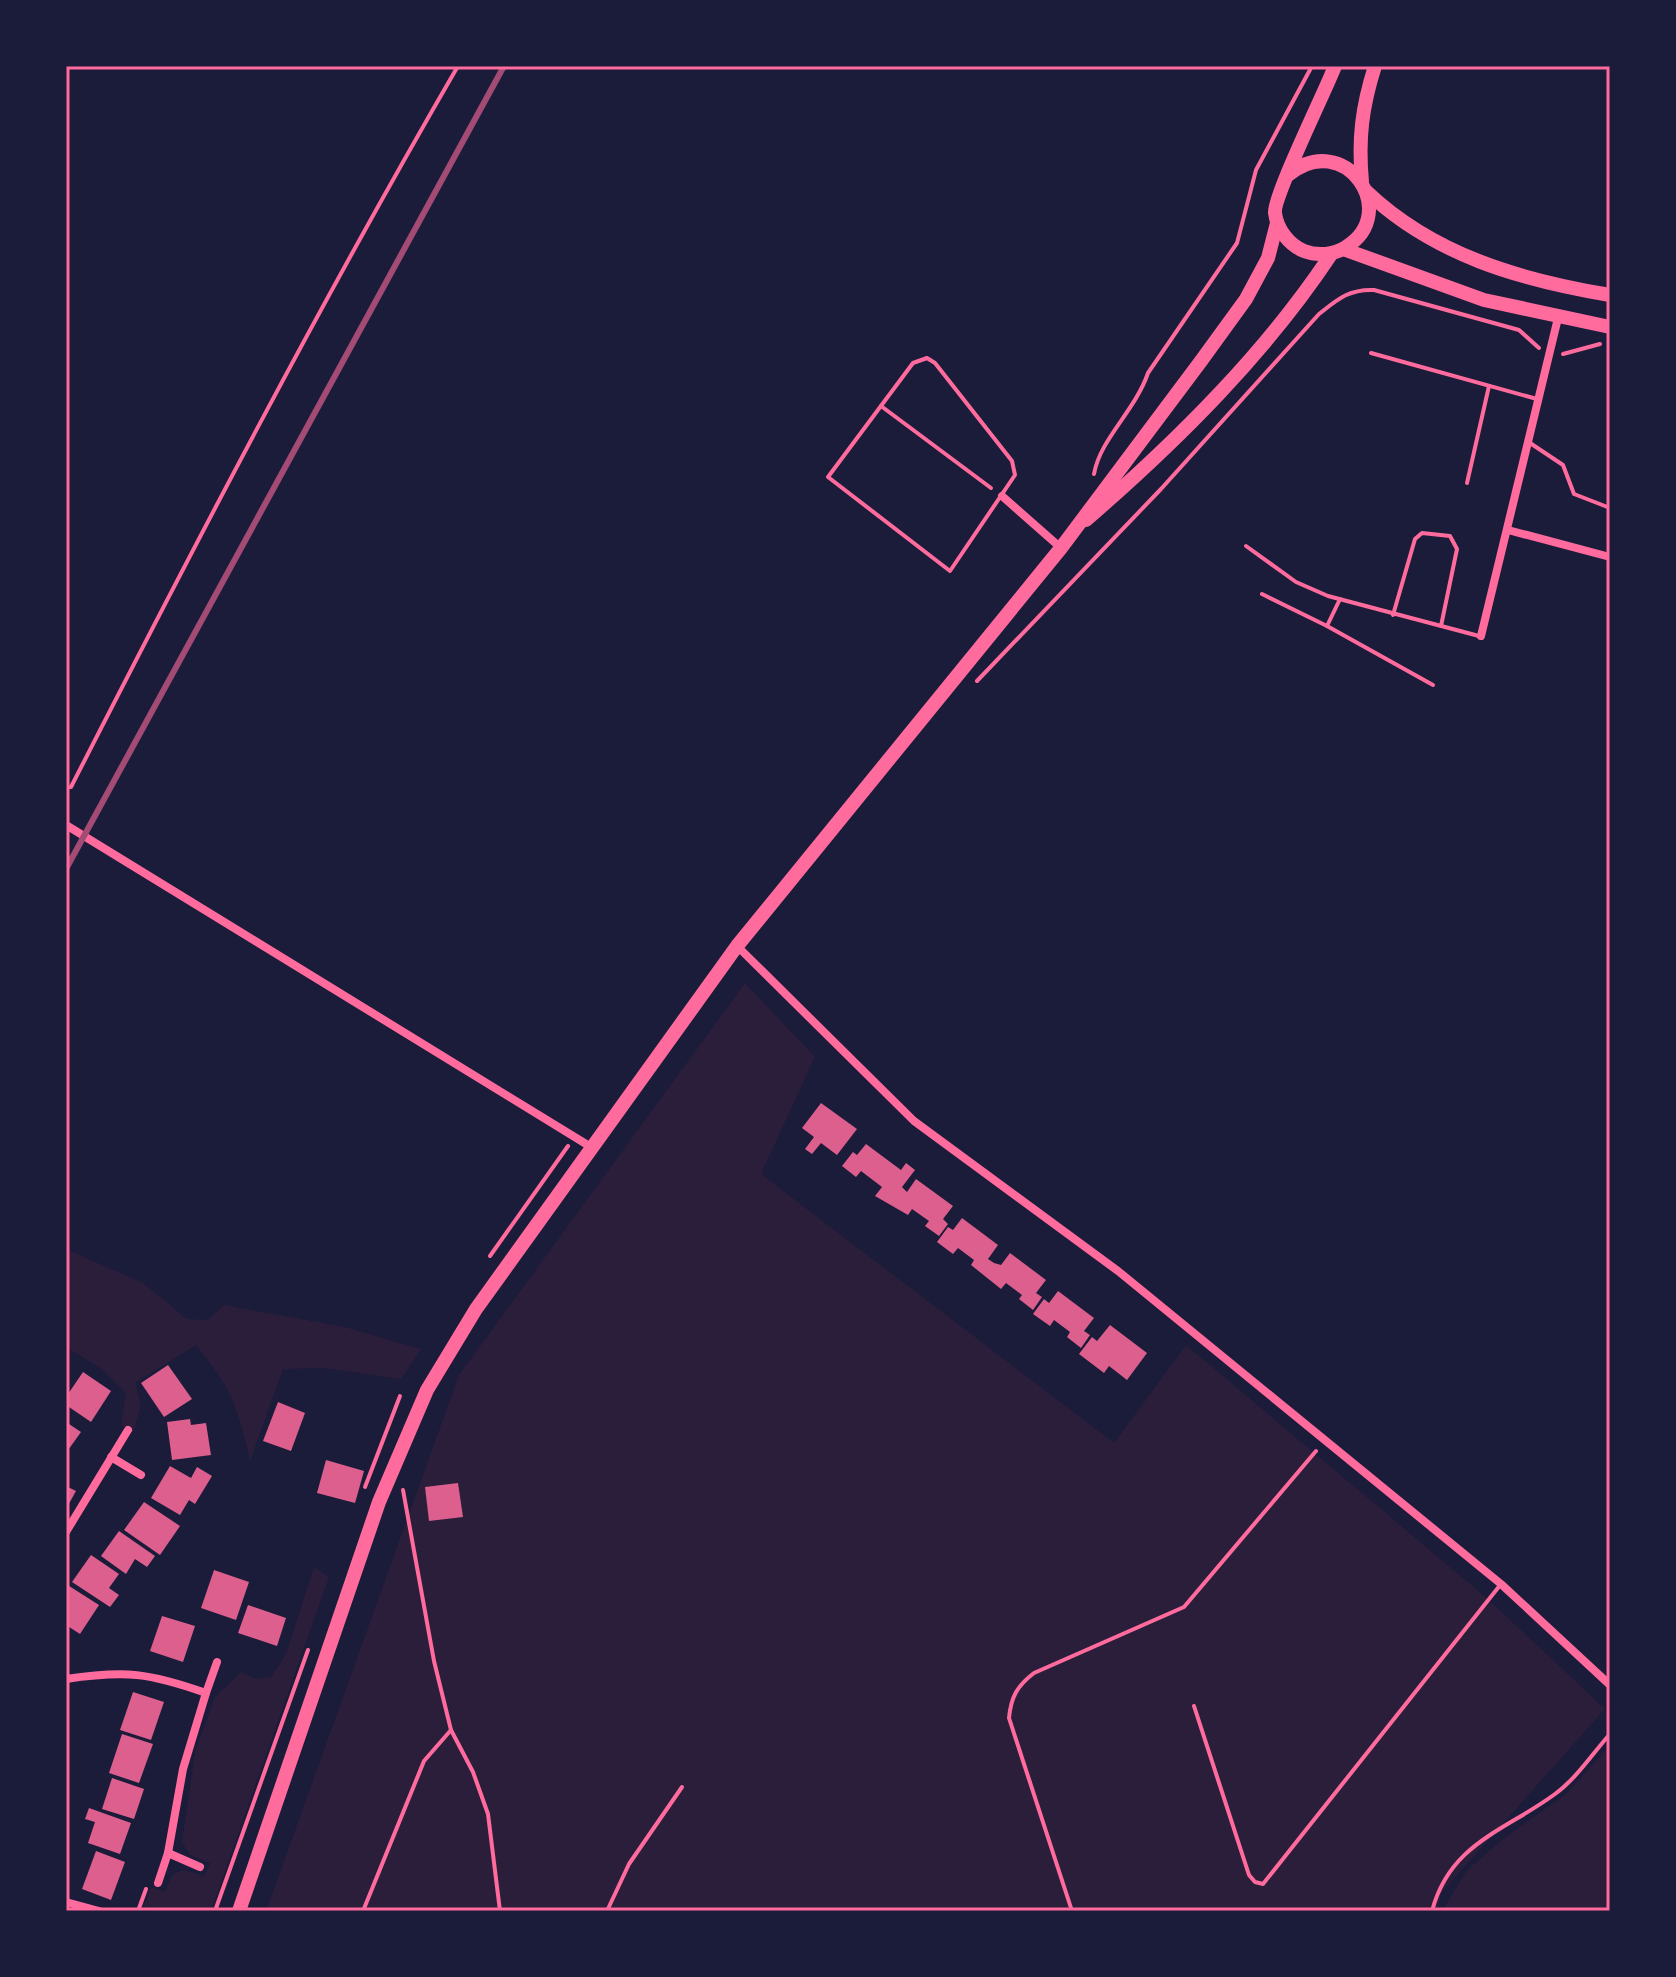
<svg xmlns="http://www.w3.org/2000/svg" width="1676" height="1977" viewBox="0 0 1676 1977" font-family="Overpass,sans-serif">
	<style>
		.green { fill: #2a1e3b }
		.building { fill: #dd5f8e }
		.lines { fill: none; stroke-linecap: round; stroke-linejoin: round }
		.path { stroke: #ff6b9d; stroke-width: 4 }
		.service { stroke: #ff6b9d; stroke-width: 4 }
		.minor { stroke: #ff6b9d; stroke-width: 8 }
		.primary { stroke: #ff6b9d; stroke-width: 14 }
		.rail { stroke: #a44b75; stroke-width: 6 }
		.neatline { fill: none; stroke: #ff6b9d; stroke-width: 3 }
	</style>
	<rect width="100%" height="100%" fill="#1b1b3a"/>
	<g class="green">
		<path d="M745,983L815,1057L761,1174L1114,1443L1186,1345L1488,1599L1605,1709L1441,1893L1438,1911H266L459,1375Z"/>
		<path d="M66,1249L143,1283L187,1319L207,1320L224,1305L345,1327L421,1349L401,1379L324,1368L283,1369L250,1461C237,1404 233,1391 196,1345L135,1383L141,1405L133,1433L121,1425L126,1393L102,1369L66,1347Z"/>
		<path d="M314,1567L329,1577L211,1911L143,1909L151,1887L165,1892L172,1875L183,1870L204,1876L210,1863L190,1855L182,1842L195,1752L215,1697L241,1672L256,1679L271,1677L286,1654Z"/>
		<path d="M1610,1745V1911H1442L1467,1870L1503,1839L1566,1794Z"/>
	</g>
	<g class="building">
		<path d="M821,1103L857,1129L837,1155L821,1143L812,1154L805,1149L814,1137L802,1128Z"/>
		<path d="M866,1144L901,1170L906,1163L915,1170L902,1187L907,1192L916,1179L953,1206L943,1219L948,1224L939,1236L925,1226L929,1221L912,1209L908,1215L875,1196L882,1187L861,1171L856,1177L842,1166L853,1152L857,1155Z"/>
		<path d="M962,1218L998,1245L988,1259L994,1263L1001,1265L1010,1253L1046,1280L1036,1293L1042,1297L1033,1310L1019,1299L1022,1295L1006,1283L1001,1289L971,1265L974,1260L958,1248L953,1254L937,1242L948,1227L953,1230Z"/>
		<path d="M1058,1291L1094,1318L1084,1331L1090,1335L1081,1348L1067,1337L1070,1332L1054,1320L1050,1326L1033,1314L1044,1299L1049,1303Z"/>
		<path d="M1110,1325L1147,1353L1127,1380L1109,1366L1104,1373L1079,1354L1092,1337L1097,1341Z"/>
		<path d="M168,1365L192,1399L164,1417L141,1383Z"/>
		<path d="M83,1372L111,1391L91,1422L66,1405V1397Z"/>
		<path d="M278,1402L305,1413L291,1451L263,1441Z"/>
		<path d="M190,1419L191,1425L206,1423L211,1455L172,1460L167,1422Z"/>
		<path d="M66,1422L81,1432L66,1453Z"/>
		<path d="M326,1460L364,1471L355,1503L317,1493Z"/>
		<path d="M170,1466L191,1478L197,1467L212,1476L195,1504L189,1500L180,1515L151,1498Z"/>
		<path d="M458,1483L463,1517L429,1521L425,1487Z"/>
		<path d="M66,1486L76,1491L66,1509Z"/>
		<path d="M144,1502L180,1526L160,1555L124,1530Z"/>
		<path d="M119,1531L155,1556L147,1567L135,1559L126,1574L101,1556Z"/>
		<path d="M91,1555L119,1574L109,1588L119,1595L110,1607L72,1582Z"/>
		<path d="M214,1570L249,1582L236,1620L201,1608Z"/>
		<path d="M66,1584L99,1605L80,1634L66,1625Z"/>
		<path d="M248,1605L286,1618L277,1646L238,1633Z"/>
		<path d="M162,1616L195,1626L183,1662L150,1651Z"/>
		<path d="M133,1692L164,1702L151,1740L120,1730Z"/>
		<path d="M122,1734L153,1744L139,1783L109,1773Z"/>
		<path d="M112,1778L144,1789L134,1819L102,1809Z"/>
		<path d="M89,1808L131,1823L120,1854L88,1843L95,1822L85,1819Z"/>
		<path d="M96,1851L125,1862L111,1900L82,1889Z"/>
	</g>
	<g class="lines">
		<g class="path">
			<path d="M1563,354L1600,344"/>
			<path d="M927,358L935,363L1012,461L1015,475L950,571L828,477L913,363Z"/>
			<path d="M881,406L991,488"/>
			<path d="M1094,474C1100,439 1135,411 1148,373L1237,243L1256,170L1312,66"/>
			<path d="M977,681L1161,489L1319,314C1338,299 1349,289 1374,290L1519,330L1539,348"/>
			<path d="M66,787H71C195,544 321,302 458,66"/>
			<path d="M490,1256L568,1146"/>
			<path d="M365,1487L400,1396"/>
			<path d="M403,1490L434,1661L451,1730L473,1772L488,1814L500,1911"/>
			<path d="M138,1911L146,1889"/>
			<path d="M215,1911L308,1650"/>
			<path d="M363,1911L424,1761L451,1730"/>
			<path d="M607,1911L629,1864L682,1787"/>
			<path d="M1072,1911L1009,1718C1011,1697 1017,1686 1034,1673L1184,1607L1316,1451"/>
			<path d="M1432,1911C1450,1843 1505,1831 1555,1794C1576,1779 1593,1753 1610,1734"/>
		</g>
		<g class="service">
			<path d="M1371,353L1537,399"/>
			<path d="M1530,443L1563,465L1574,494L1610,508"/>
			<path d="M1467,483L1489,386"/>
			<path d="M1246,546L1296,582L1328,596L1479,636"/>
			<path d="M1262,594L1327,626"/>
			<path d="M1340,599L1327,626L1433,685"/>
			<path d="M1393,615L1415,539L1422,533L1450,536L1457,549L1441,626"/>
			<path d="M1194,1706L1249,1875L1255,1882L1263,1884L1501,1584"/>
		</g>
		<g class="minor">
			<path d="M1002,496L1061,548"/>
			<path d="M1508,530L1610,557"/>
			<path d="M1481,636L1558,318"/>
			<path d="M66,825L591,1147"/>
			<path d="M737,946L914,1121L1118,1271L1501,1584L1610,1685"/>
			<path d="M111,1457L141,1475"/>
			<path d="M66,1532L128,1430"/>
			<path d="M66,1679C126,1670 149,1673 206,1693L183,1769L168,1853L158,1883"/>
			<path d="M206,1693L217,1662"/>
			<path d="M168,1853L200,1867"/>
			<path d="M66,1902L99,1911"/>
		</g>
		<g class="primary">
			<path d="M1288,175C1345,128 1402,213 1346,247C1334,255 1317,256 1304,251C1289,245 1277,229 1275,213C1273,197 1325,92 1335,66"/>
			<path d="M1362,182C1358,139 1362,107 1375,66"/>
			<path d="M1366,191C1433,255 1520,280 1610,295"/>
			<path d="M1343,249L1484,300L1610,327"/>
			<path d="M1086,520C1177,441 1266,353 1332,253"/>
			<path d="M239,1911L379,1502L427,1390L476,1309L737,946L1061,548L1201,361L1246,299L1268,258L1277,223"/>
		</g>
		<path class="rail" d="M66,869L504,66"/>
	</g>
	<rect width="1676" height="1977" fill="none" stroke="#1b1b3a" stroke-width="136"/>
	<rect x="68" y="68" width="1540" height="1841" class="neatline"/>
</svg>
